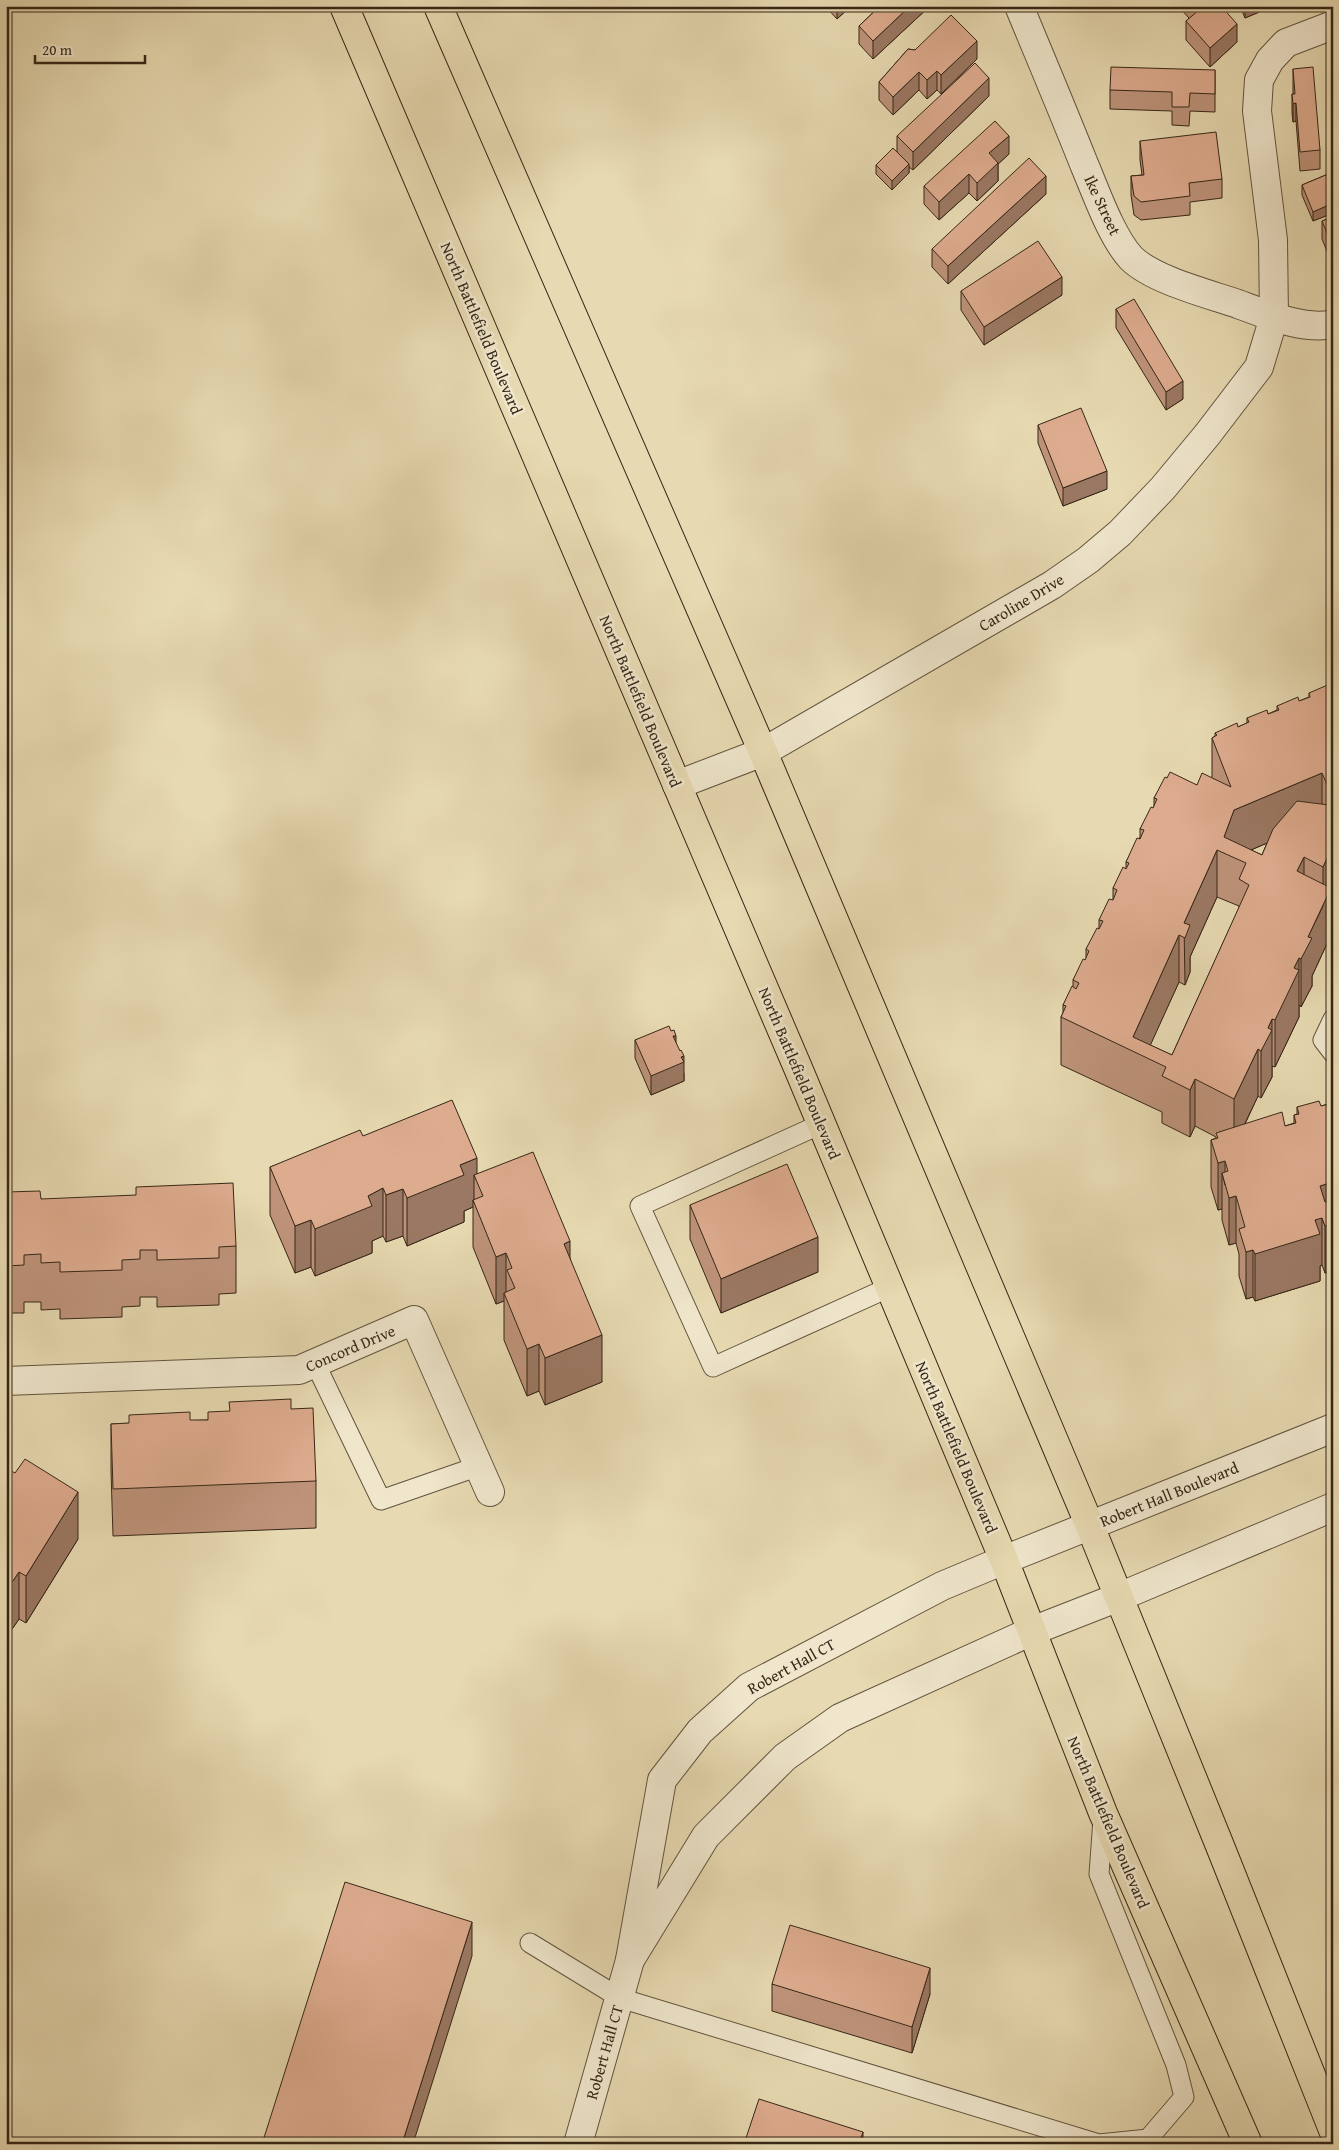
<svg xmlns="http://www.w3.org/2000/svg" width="1339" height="2150" viewBox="0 0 1339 2150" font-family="'Gentium Book Plus',serif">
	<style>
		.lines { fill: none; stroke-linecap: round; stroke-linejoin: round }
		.service-casing { stroke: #62543e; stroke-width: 21 }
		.minor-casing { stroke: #62543e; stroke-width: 30 }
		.tertiary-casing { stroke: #62543e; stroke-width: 30 }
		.primary-casing { stroke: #362717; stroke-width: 30 }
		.service { stroke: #efe6cc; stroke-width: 19 }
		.minor { stroke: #efe6cc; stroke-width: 28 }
		.tertiary { stroke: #efe6cc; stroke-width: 28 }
		.primary { stroke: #e7d9b1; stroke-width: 28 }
		.wall { fill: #be937a; stroke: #362717; fill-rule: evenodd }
		.shaded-wall { fill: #9b7863; stroke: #362717 }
		.building { fill: #ddab8e; stroke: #362717; fill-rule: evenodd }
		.labels { text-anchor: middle; stroke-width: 5; stroke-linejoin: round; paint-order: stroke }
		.street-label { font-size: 16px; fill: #362717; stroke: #efe6cc }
	</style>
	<rect width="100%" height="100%" fill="#e7d9b1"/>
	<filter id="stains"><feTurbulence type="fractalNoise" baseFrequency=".004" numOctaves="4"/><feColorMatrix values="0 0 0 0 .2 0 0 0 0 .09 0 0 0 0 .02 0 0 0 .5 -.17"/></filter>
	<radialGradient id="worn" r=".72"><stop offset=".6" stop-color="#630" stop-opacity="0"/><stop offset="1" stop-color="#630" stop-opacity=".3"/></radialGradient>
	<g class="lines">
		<g class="service-casing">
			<g id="service">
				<path d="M1333,1019L1323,1040L1333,1053"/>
				<path d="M821,1124L640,1206L713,1367L890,1287"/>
				<path d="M315,1363L381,1500L479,1466"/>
				<path d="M530,1943L620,1998L1099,2144L1148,2139L1184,2097L1176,2065L1099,1874L1103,1819"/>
			</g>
		</g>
		<g class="minor-casing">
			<g id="minor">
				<path d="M1019,6C1041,59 1063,111 1084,164C1096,192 1111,236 1131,258C1153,280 1209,294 1238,304C1265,314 1305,331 1333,324"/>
				<path d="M677,785L763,752L1052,585L1088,560L1120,533L1163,488L1207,435L1259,367L1274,317L1273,240L1257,111L1259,80L1270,60L1286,43L1333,25"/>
				<path d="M6,1381L299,1370L414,1320L490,1492"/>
				<path d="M1004,1560L942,1586L749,1687L700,1731L662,1780L630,1960L706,1836L785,1757L840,1718L1032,1631"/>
				<path d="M578,2144L630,1960"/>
			</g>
		</g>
		<g class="tertiary-casing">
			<g id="tertiary">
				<path d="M1004,1560L1333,1428"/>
				<path d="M1032,1631L1119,1597L1333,1507"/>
			</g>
		</g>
		<g class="primary-casing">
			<g id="primary">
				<path d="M344,6L798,1068L1004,1560L1103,1813L1248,2144"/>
				<path d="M438,6L763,752L1090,1526L1220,1846L1333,2130"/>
			</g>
		</g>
		<use href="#service" class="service"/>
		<use href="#minor" class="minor"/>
		<use href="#tertiary" class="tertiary"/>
		<use href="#primary" class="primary"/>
	</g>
	<g class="wall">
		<path d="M825,6H851L837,19Z"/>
		<path d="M880,6H930L873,59L859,44V26Z"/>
		<path d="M1178,6H1221L1237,42L1210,67L1186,40V21L1189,18Z"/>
		<path d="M1240,6H1264V10L1245,18Z"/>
		<path d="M908,49L977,59L941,94L937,90L927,99L919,90L893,115L879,100V82Z"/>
		<path d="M1293,69L1320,150V169L1300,171L1296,121L1293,122L1292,113V94H1293Z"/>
		<path d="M1215,70V112L1190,111L1189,126L1172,125V111L1110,109V90Z"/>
		<path d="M989,96L913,170L909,167V173L892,190L876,174V165L897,152V136Z"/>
		<path d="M1140,141L1222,179V198L1190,202V215L1141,220L1134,215L1131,195V176L1142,175L1140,160Z"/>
		<path d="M1009,154L998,164V181L977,201L969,193L939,220L924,204V186Z"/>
		<path d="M1333,172V213L1313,221L1302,195V185Z"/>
		<path d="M1046,194L948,284L932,267V249Z"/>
		<path d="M1333,217V266L1322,239V221Z"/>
		<path d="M961,291L1062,295L984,345L961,310Z"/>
		<path d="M1116,309L1183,399L1166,410L1116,328Z"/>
		<path d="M1038,425L1107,489L1063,506L1038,443Z"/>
		<path d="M1333,687V892L1331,895V935L1312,976V986L1301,1007L1299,1005V1017L1275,1067L1272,1066V1077L1261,1098L1258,1096L1245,1124L1285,1126L1294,1123V1115L1297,1114V1107L1321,1106L1332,1103V1097H1333V1282L1330,1272L1325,1273L1322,1265L1320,1266V1281L1255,1301L1253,1297L1246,1299L1239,1276V1254L1236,1243L1229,1245L1222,1220V1209L1218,1210L1211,1187V1140L1216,1138V1137L1195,1126L1190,1137L1162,1123V1112L1061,1065V1017L1063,1013V1005L1073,987V980L1085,960L1086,958V949L1099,928V920L1113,900V888L1126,869V862L1140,837V829L1154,806V798L1167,778L1197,785L1212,777V738L1215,736V733L1238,727L1247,723V718L1268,714L1277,710V706L1299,701L1309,697V693ZM1267,843L1262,855L1251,850ZM1217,897L1239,906V908L1172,1055L1150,1045L1179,982L1185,985L1190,972V957Z"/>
		<path d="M671,1031L676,1044L684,1074V1081L651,1095L635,1058V1040Z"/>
		<path d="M363,1136L477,1174L570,1258L602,1382L545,1405L539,1391L527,1396L504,1340V1301L496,1304L473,1247V1207L464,1211V1222L407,1246L403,1236L386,1242L383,1236L372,1241V1253L315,1276L311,1267L295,1273L270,1215V1167Z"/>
		<path d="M6,1192L41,1199L236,1246V1293L219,1294V1305L157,1307V1297H140V1306L122,1307V1317L60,1319V1309L41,1310V1302H24V1313H6Z"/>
		<path d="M690,1205L818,1272L721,1313L690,1239Z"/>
		<path d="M291,1409L316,1481V1528L113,1536L111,1471V1424L208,1420Z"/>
		<path d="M6,1468L78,1539L26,1623L19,1619L6,1638Z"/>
		<path d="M772,1984L930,1994L912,2053L772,2011Z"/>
	</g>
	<g class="shaded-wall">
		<path d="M837,6H851L837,19Z"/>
		<path d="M910,6H930L873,59V41Z"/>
		<path d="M1245,6H1264V10L1245,18Z"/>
		<path d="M1237,24V42L1210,67V48Z"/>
		<path d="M977,41V59L941,94V75Z"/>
		<path d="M937,71V90L927,99V80Z"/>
		<path d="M919,72V90L893,115V97Z"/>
		<path d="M989,78V96L913,170V152Z"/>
		<path d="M1296,103V121L1293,122V104Z"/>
		<path d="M1009,136V154L998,164V181L977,201V183L989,153Z"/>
		<path d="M909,164V173L892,190V181Z"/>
		<path d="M969,174V193L939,220V202Z"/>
		<path d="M1046,176V194L948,284V266Z"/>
		<path d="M1333,203V213L1313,221V212Z"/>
		<path d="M1062,277V295L984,345V327Z"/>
		<path d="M1183,381V399L1166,410V392Z"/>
		<path d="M1107,471V489L1063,506V488Z"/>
		<path d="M1322,773V820L1234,857L1224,837L1234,810Z"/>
		<path d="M1333,845V892L1331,895V935L1312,976V986L1301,1007V959L1308,937L1323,906V867Z"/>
		<path d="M1217,850V897L1190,957V972L1185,985L1184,923Z"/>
		<path d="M1304,857V904L1297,871Z"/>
		<path d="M1179,935V982L1145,1057L1133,1037Z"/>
		<path d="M1299,958V1017L1275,1067V1020L1294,968Z"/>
		<path d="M1272,1019V1077L1261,1098V1051L1268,1028Z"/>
		<path d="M673,1036H676V1054Z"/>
		<path d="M1258,1049V1096L1234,1146V1099Z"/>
		<path d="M684,1056V1081L651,1095V1076Z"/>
		<path d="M1195,1079V1126L1190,1137V1090Z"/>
		<path d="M477,1158V1181L474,1175V1203L473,1200V1207L464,1211V1222L407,1246V1198L460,1165Z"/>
		<path d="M1225,1161V1185L1222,1173V1209L1218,1210V1163Z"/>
		<path d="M1333,1182V1230L1330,1225V1272L1325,1273V1226L1322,1218V1265L1320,1266V1281L1255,1301V1254L1315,1220L1320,1186Z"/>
		<path d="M383,1188V1236L372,1241V1253L315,1276V1229L368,1196Z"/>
		<path d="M403,1189V1236L386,1242V1195Z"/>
		<path d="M1236,1196V1243L1229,1245V1198Z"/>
		<path d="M311,1220V1267L295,1273V1226Z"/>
		<path d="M818,1237V1272L721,1313V1279Z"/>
		<path d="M570,1241V1288L564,1244Z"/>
		<path d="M1253,1250V1297L1246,1299V1252Z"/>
		<path d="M506,1253V1297L504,1293V1301L496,1304V1257Z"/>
		<path d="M602,1335V1382L545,1405V1358Z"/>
		<path d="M539,1344V1391L527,1396V1349Z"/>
		<path d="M78,1492V1539L26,1623V1576Z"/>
		<path d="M19,1572V1619L6,1638V1591Z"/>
		<path d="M472,1922V1956L413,2144H402Z"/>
		<path d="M930,1968V1994L912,2053V2027Z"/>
		<path d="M863,2132V2144H859Z"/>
	</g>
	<g class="building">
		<path d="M880,6H910L873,41L859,26Z"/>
		<path d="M1195,6H1221L1237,24L1210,48L1186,21L1199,10Z"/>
		<path d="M951,15L977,41L941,75L937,71L927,80L919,72L893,97L879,82L908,49L915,50Z"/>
		<path d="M975,63L989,78L913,152L897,136Z"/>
		<path d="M1111,67L1215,70V94L1190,93L1189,107H1172V92L1110,90Z"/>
		<path d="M1313,67L1320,150L1300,152L1296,103L1293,104L1292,94H1295L1293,69Z"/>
		<path d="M995,121L1009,136L989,153L998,163L977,183L969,174L939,202L924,186Z"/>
		<path d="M1216,132L1222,179L1189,183L1190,196L1141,202L1134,196L1131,176L1144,175L1140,141Z"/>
		<path d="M893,148L909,164L892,181L876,165Z"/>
		<path d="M1029,158L1046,176L948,266L932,249Z"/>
		<path d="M1333,172V203L1313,212L1302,185Z"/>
		<path d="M1333,217V247L1322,221Z"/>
		<path d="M1038,241L1062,277L984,327L961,291Z"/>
		<path d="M1134,299L1183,381L1166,392L1116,309Z"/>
		<path d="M1081,408L1107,471L1063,488L1038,425Z"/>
		<path d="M1330,684L1332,688L1333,687V798L1322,773L1234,810L1224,837L1262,855L1273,829L1297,801L1329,805L1332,814L1333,813V845L1323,867L1304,857L1297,871L1331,888L1308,937L1312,938L1301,959L1299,958L1294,968L1299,970L1275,1020L1272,1019L1268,1028L1272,1030L1261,1051L1258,1049L1234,1099L1195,1079L1190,1090L1162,1076L1166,1067L1061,1017L1066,1006L1063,1005L1072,986L1076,989L1079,983L1073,980L1083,959L1085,960L1089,951L1086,949L1097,928L1099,929L1103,921L1099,920L1109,899L1113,900L1117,890L1113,888L1123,867L1126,869L1129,863L1126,862L1137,838L1140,839L1144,830L1140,829L1151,807L1153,808L1157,799L1154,798L1165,777L1167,778L1170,772L1197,785L1202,773L1231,787L1212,738L1217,735L1215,733L1237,723L1238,727L1249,722L1247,718L1267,710L1268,714L1279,710L1277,706L1298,697L1299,701L1310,697L1309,693ZM1217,850L1246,863L1239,879L1249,885L1172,1055L1133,1037L1179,935L1185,938L1190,925L1184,923Z"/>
		<path d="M669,1026L671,1031L674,1030L676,1036H673L680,1051L681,1050L684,1056L681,1057L684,1062L651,1076L635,1040Z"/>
		<path d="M452,1100L477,1158L460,1165L464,1175L407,1198L403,1189L386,1195L383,1188L368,1196L372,1206L315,1229L311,1220L295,1226L270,1167L360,1130L363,1136Z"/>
		<path d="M1319,1101L1321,1106L1333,1103V1182L1320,1186L1325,1202L1333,1200V1235L1330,1225L1325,1226L1322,1218L1315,1220L1320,1234L1255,1254L1253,1250L1246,1252L1239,1229L1245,1227L1236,1196L1229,1198L1222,1173L1228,1171L1225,1161L1218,1163L1211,1140L1218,1138L1216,1133L1282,1112L1285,1126L1296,1123L1294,1115L1299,1114L1297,1107Z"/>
		<path d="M533,1152L570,1241L564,1244L602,1335L545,1358L539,1344L527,1349L504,1293L515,1288L507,1270L512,1268L506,1253L496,1257L473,1200L483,1196L474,1175Z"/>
		<path d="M787,1164L818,1237L721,1279L690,1205Z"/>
		<path d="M233,1183L236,1246L219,1247V1258L157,1260V1250H140V1259L122,1260V1270L60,1272V1262L41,1263V1254L24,1255V1265L6,1266V1192L40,1191L41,1199L136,1195V1187Z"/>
		<path d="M291,1399V1409L313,1408L316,1481L113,1489L111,1424L129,1423V1415L190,1412V1420H208V1412L230,1411L229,1402Z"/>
		<path d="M25,1459L78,1492L26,1576L19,1572L6,1591V1468L15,1473Z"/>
		<path d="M345,1882L472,1922L402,2144H262Z"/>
		<path d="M790,1925L930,1968L912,2027L772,1984Z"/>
		<path d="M759,2099L863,2132L859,2144H744Z"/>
		<path d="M986,2140L997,2144H985Z"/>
	</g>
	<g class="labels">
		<g class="street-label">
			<text transform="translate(1103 205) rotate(65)" y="6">Ike Street</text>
			<text transform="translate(482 328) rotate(67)" y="6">North Battlefield Boulevard</text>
			<text transform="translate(1021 602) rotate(-31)" y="6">Caroline Drive</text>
			<text transform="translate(641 701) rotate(67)" y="6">North Battlefield Boulevard</text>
			<text transform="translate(800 1073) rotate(67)" y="6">North Battlefield Boulevard</text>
			<text transform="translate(350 1348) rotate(-23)" y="6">Concord Drive</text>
			<text transform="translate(957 1447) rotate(67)" y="6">North Battlefield Boulevard</text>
			<text transform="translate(1169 1494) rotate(-22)" y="6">Robert Hall Boulevard</text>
			<text transform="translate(791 1666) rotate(-29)" y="6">Robert Hall CT</text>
			<text transform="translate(1109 1822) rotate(67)" y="6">North Battlefield Boulevard</text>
			<text transform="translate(604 2052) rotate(-74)" y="6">Robert Hall CT</text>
		</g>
	</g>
	<rect width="1339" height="2150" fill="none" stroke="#e7d9b1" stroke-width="25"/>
	<rect x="8" y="8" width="1324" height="2135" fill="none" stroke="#362717" stroke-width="2.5"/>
	<rect x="12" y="12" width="1314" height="2125" fill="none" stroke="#362717"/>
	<path d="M35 55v8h110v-8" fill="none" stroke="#362717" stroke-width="2.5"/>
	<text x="42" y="55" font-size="15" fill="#362717" stroke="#efe6cc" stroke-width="4" paint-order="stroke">20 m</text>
	<rect width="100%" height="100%" filter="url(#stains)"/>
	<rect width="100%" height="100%" fill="url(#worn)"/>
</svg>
